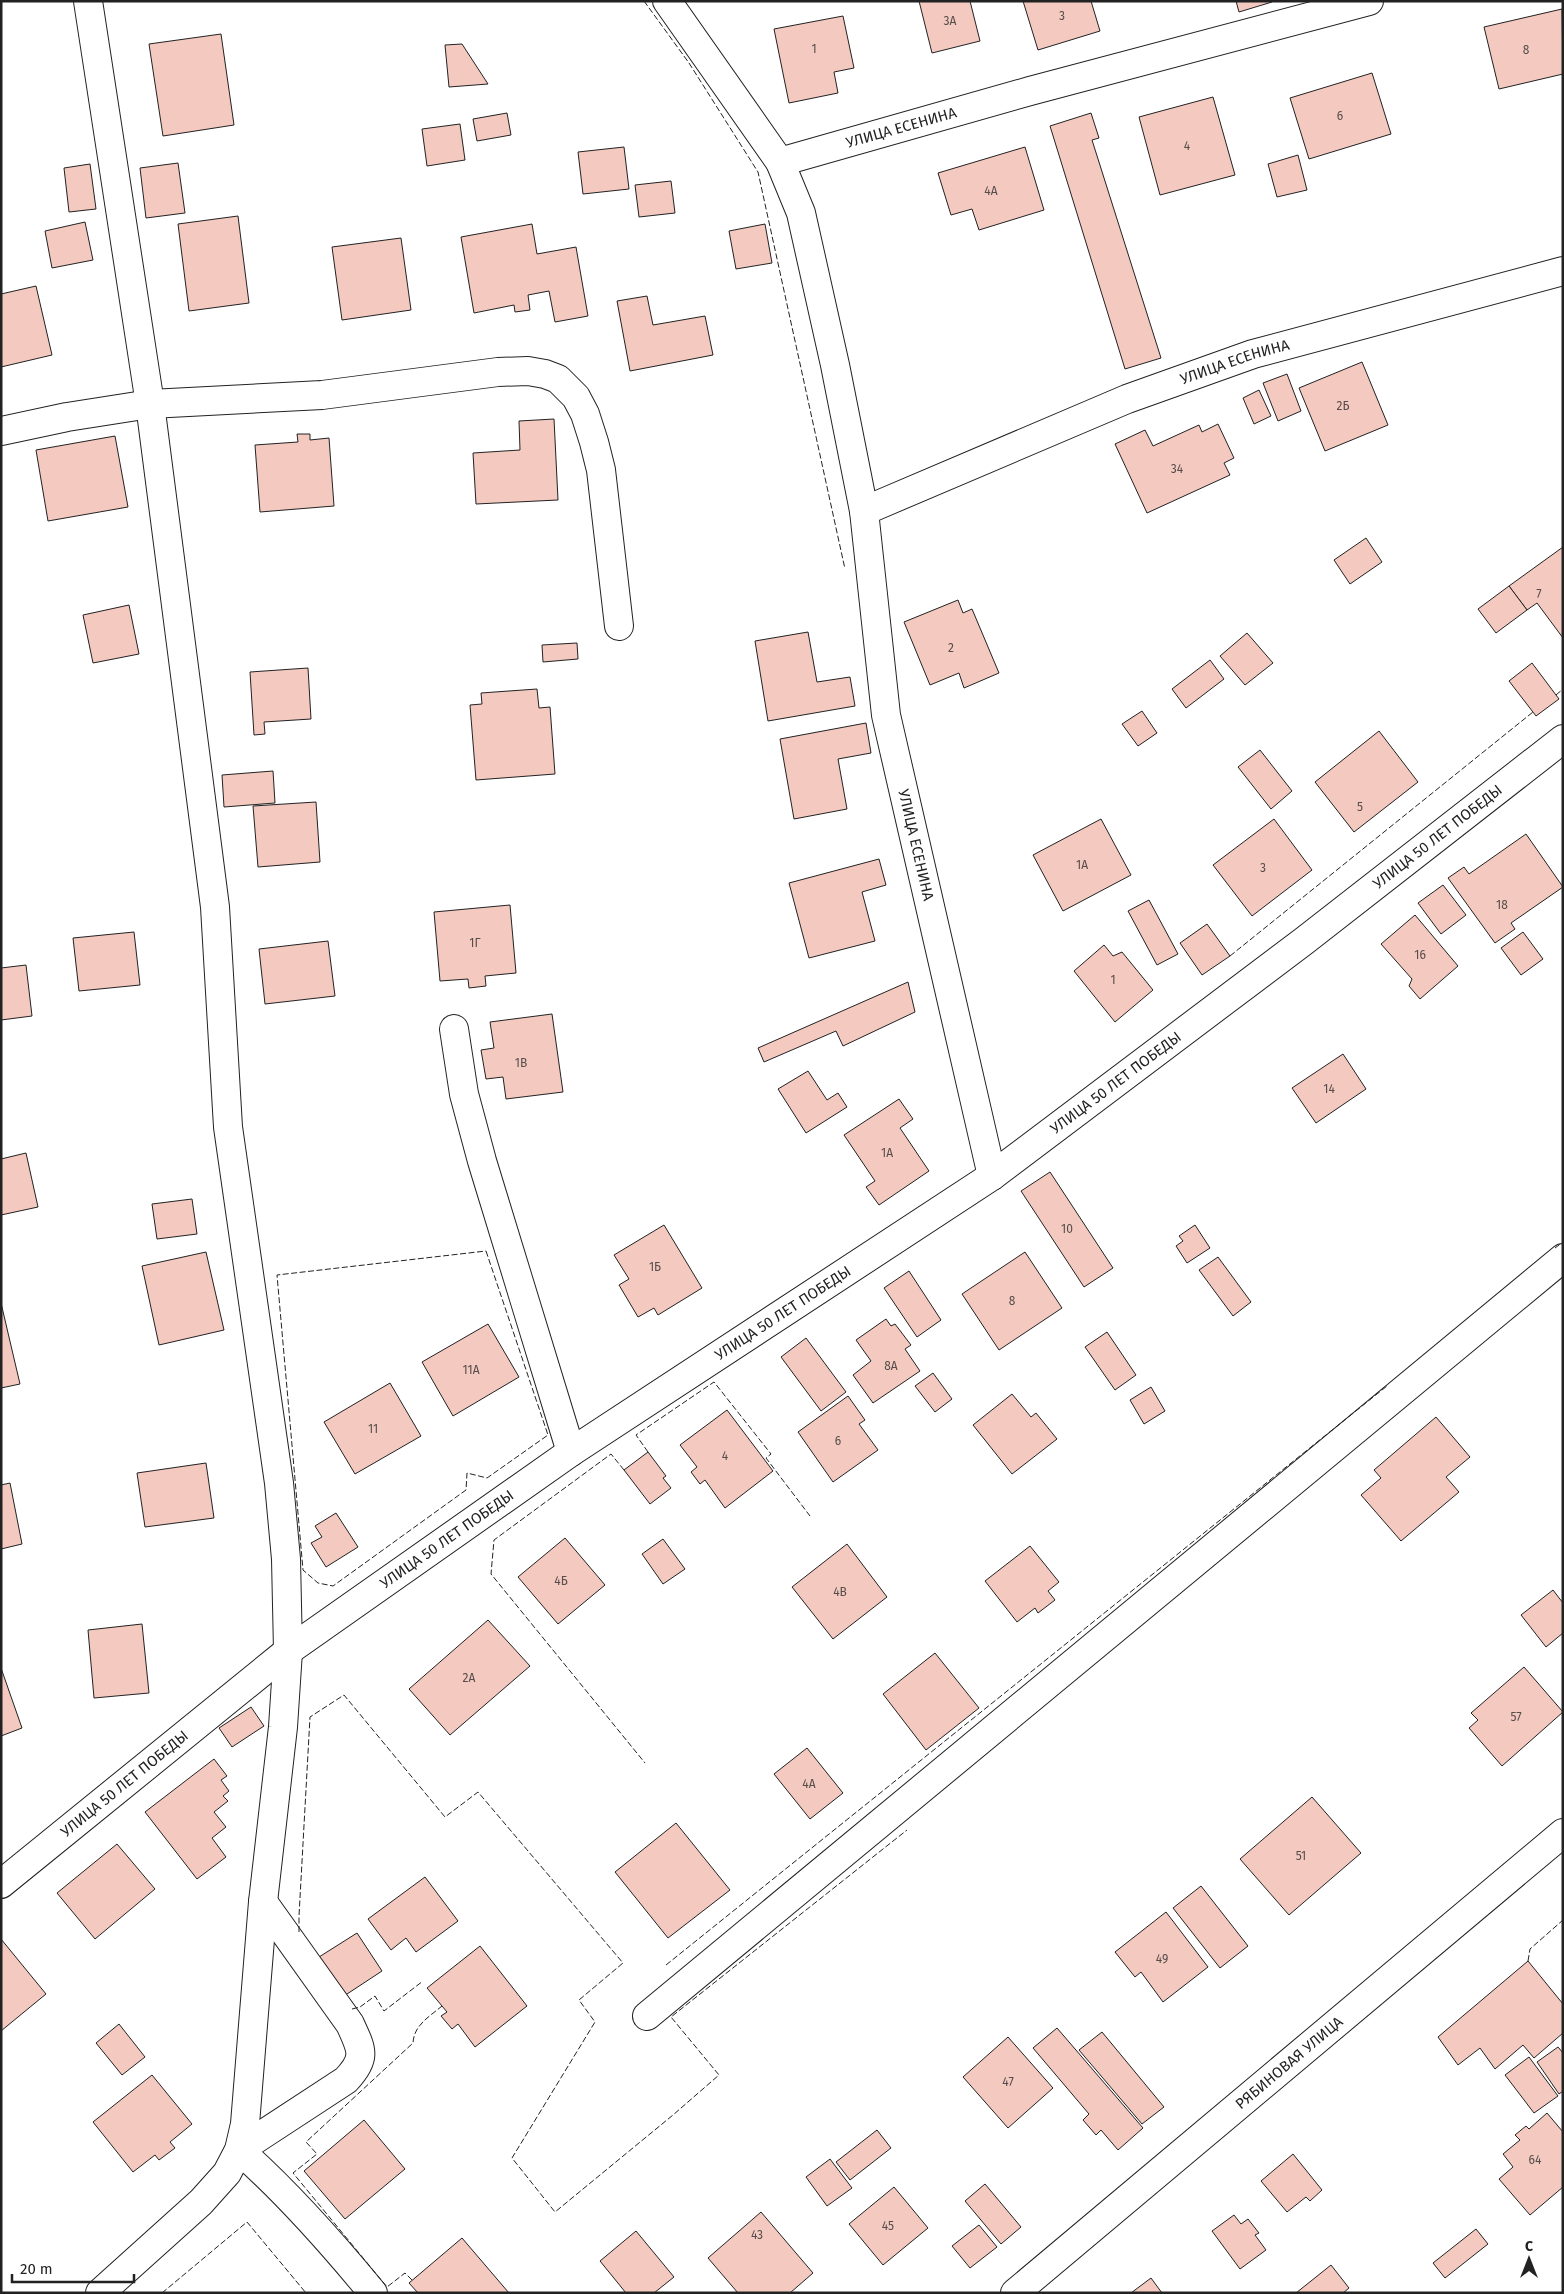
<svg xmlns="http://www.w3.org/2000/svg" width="1564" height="2294" viewBox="0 0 1564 2294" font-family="'Fira Sans',sans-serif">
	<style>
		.building { fill: #f3c9c0; stroke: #222 }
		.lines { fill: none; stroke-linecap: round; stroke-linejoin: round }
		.minor-casing { stroke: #222; stroke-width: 30 }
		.minor { stroke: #fff; stroke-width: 28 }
		.fence { stroke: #222; stroke-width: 1; stroke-dasharray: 6 2.5; stroke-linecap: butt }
		.labels { text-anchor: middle; stroke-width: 4; stroke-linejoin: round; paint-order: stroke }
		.number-label { font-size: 12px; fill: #564c4a }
		.street-label { font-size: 15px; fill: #222; stroke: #fff }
	</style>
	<rect width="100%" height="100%" fill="#fff"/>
	<g class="building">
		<path d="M919,1H970L980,41L932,53Z"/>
		<path d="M1023,1H1091L1100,31L1038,50Z"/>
		<path d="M1236,1H1272V2L1239,12Z"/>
		<path d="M1562,9L1563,74L1499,89L1484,27Z"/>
		<path d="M843,16L854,68L834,72L838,93L789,103L774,29Z"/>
		<path d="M221,34L234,125L163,136L149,44Z"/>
		<path d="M462,44L488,84L449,87L445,45Z"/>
		<path d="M1372,73L1391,134L1309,159L1290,98Z"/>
		<path d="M1213,97L1235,175L1160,195L1139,117Z"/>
		<path d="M507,113L511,135L477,141L473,119Z"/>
		<path d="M1091,113L1099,138L1092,140L1161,358L1125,369L1050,126Z"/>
		<path d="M460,124L465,160L427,166L422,129Z"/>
		<path d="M624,147L629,189L583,194L578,152Z"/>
		<path d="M1025,147L1044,210L979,230L972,209L951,215L938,173Z"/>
		<path d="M1298,155L1307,190L1277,197L1268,164Z"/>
		<path d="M178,163L185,213L146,218L140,168Z"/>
		<path d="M90,164L96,209L69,212L64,168Z"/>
		<path d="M671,181L675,213L639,217L635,185Z"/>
		<path d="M238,216L249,303L189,311L178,224Z"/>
		<path d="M85,222L93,260L52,268L45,231Z"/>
		<path d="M532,224L537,254L576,247L588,316L555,322L549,291L528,295L530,310L515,312L514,305L474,313L461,237Z"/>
		<path d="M765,224L772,263L736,269L729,231Z"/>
		<path d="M401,238L411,310L342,320L332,247Z"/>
		<path d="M36,286L52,355L1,367V294Z"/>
		<path d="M647,296L653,325L705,316L713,355L630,371L617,301Z"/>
		<path d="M1362,362L1388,425L1325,451L1299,388Z"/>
		<path d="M1287,374L1301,411L1278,421L1263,383Z"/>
		<path d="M1259,390L1271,416L1254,424L1243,398Z"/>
		<path d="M554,419L558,500L476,504L473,453L520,450L519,421Z"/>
		<path d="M1218,424L1234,458L1224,463L1230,475L1147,513L1115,444L1145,430L1153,446L1199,425L1202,432Z"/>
		<path d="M297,434H310V440L329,438L334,506L260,512L255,445L298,442Z"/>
		<path d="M115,436L128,507L48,521L36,450Z"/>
		<path d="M1366,538L1382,562L1350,584L1334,560Z"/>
		<path d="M1563,547V638L1537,603L1527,610L1509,586Z"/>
		<path d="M1509,586L1527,610L1496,633L1478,609Z"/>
		<path d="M958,600L963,613L972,609L999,673L964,688L959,673L930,685L904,622Z"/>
		<path d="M129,605L139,654L93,663L83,615Z"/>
		<path d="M808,632L817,682L850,677L855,706L768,721L755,641Z"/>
		<path d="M1247,633L1273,663L1245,685L1220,656Z"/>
		<path d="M577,643L578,659L543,662L542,645Z"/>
		<path d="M1210,660L1224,679L1186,708L1172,689Z"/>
		<path d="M1532,663L1559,699L1536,716L1509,681Z"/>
		<path d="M308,668L311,719L264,722L265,734L254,735L250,672Z"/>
		<path d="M537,689L539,708L550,707L555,774L476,780L470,705L482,704L481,693Z"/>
		<path d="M1142,711L1157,733L1138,746L1122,724Z"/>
		<path d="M866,723L871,753L838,759L847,809L794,819L780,739Z"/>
		<path d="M1379,731L1418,782L1354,832L1315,782Z"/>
		<path d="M1260,750L1292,791L1271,809L1238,767Z"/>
		<path d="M273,771L275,803L224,807L222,775Z"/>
		<path d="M316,802L320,862L258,867L253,806Z"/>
		<path d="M1101,819L1131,875L1063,911L1033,855Z"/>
		<path d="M1274,819L1312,870L1252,916L1213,865Z"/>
		<path d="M1526,834L1563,887L1511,923L1515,929L1495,943L1448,878L1464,867L1469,874Z"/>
		<path d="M879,859L886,885L862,892L875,941L809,958L789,883Z"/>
		<path d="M1443,885L1466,915L1441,934L1418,903Z"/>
		<path d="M1149,900L1178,954L1157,965L1128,911Z"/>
		<path d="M510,905L516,973L485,976L486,986L469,988L468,979L440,981L434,912Z"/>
		<path d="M1415,915L1458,966L1420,999L1409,986L1412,979L1381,944Z"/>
		<path d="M1207,924L1230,956L1202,975L1180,943Z"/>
		<path d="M134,932L140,985L79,991L73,938Z"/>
		<path d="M1523,932L1543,959L1521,975L1501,948Z"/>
		<path d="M328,941L335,996L265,1004L259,949Z"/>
		<path d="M1104,945L1113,956L1122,952L1153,990L1115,1022L1074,971Z"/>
		<path d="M26,965L32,1016L1,1020V968Z"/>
		<path d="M908,982L915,1012L843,1046L836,1031L764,1062L758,1048Z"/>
		<path d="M552,1014L563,1092L506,1099L503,1077L486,1079L481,1050L494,1048L490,1022Z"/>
		<path d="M1343,1054L1366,1089L1316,1123L1292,1088Z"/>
		<path d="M808,1071L827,1100L838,1093L847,1107L806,1133L778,1089Z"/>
		<path d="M899,1099L913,1119L900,1128L929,1171L879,1205L866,1187L875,1181L844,1135Z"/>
		<path d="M26,1153L38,1207L1,1215V1159Z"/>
		<path d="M1050,1172L1113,1268L1084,1287L1021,1191Z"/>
		<path d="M192,1199L197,1234L157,1239L152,1204Z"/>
		<path d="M664,1225L702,1288L658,1315L654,1308L638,1317L619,1285L629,1279L614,1255Z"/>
		<path d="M1195,1225L1210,1248L1187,1263L1176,1246L1183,1241L1179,1236Z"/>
		<path d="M206,1252L224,1330L159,1345L142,1266Z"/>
		<path d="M1025,1252L1062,1308L999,1350L962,1294Z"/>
		<path d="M1218,1257L1251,1302L1233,1316L1199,1270Z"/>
		<path d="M909,1271L941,1320L917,1337L884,1288Z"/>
		<path d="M1,1303L20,1384L1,1388Z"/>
		<path d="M886,1319L891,1326L895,1324L911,1345L905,1349L920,1371L873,1403L853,1375L871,1361L856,1340Z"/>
		<path d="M488,1324L519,1377L453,1416L422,1362Z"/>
		<path d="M1107,1332L1136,1375L1115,1390L1085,1347Z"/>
		<path d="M806,1338L846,1392L821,1411L781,1357Z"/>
		<path d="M933,1373L952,1399L935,1412L915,1386Z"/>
		<path d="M390,1383L421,1436L355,1474L324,1422Z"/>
		<path d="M1151,1387L1165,1411L1144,1424L1130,1400Z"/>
		<path d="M1012,1394L1031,1417L1036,1413L1057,1439L1012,1474L973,1425Z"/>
		<path d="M848,1396L865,1420L859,1424L878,1450L833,1482L798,1432Z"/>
		<path d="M727,1410L773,1471L725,1508L705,1480L700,1484L691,1472L697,1467L680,1445Z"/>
		<path d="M1436,1417L1470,1457L1446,1477L1459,1492L1401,1541L1361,1495L1381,1478L1374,1470Z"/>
		<path d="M648,1452L666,1476L663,1478L671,1488L650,1504L624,1470Z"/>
		<path d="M206,1463L214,1518L145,1527L137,1473Z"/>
		<path d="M10,1483L22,1544L1,1549V1485Z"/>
		<path d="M336,1513L358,1547L326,1567L311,1543L322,1537L315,1526Z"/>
		<path d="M565,1538L605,1585L558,1624L518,1577Z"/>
		<path d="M663,1539L685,1569L663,1584L642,1554Z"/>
		<path d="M847,1544L887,1597L833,1639L792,1587Z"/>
		<path d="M1030,1546L1059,1582L1048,1591L1055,1600L1038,1613L1035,1608L1017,1622L985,1581Z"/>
		<path d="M1553,1590L1563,1603V1633L1546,1647L1521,1615Z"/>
		<path d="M488,1620L530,1666L450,1735L409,1689Z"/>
		<path d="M142,1624L149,1693L94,1698L88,1630Z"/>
		<path d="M935,1653L979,1708L926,1750L883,1694Z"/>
		<path d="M1524,1667L1563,1712L1502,1766L1469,1728L1478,1720L1471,1713Z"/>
		<path d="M1,1668L22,1728L1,1736Z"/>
		<path d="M251,1707L264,1726L232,1747L219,1728Z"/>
		<path d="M807,1748L843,1793L810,1819L774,1774Z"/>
		<path d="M214,1759L227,1776L221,1780L229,1791L223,1796L228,1801L214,1812L226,1827L212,1838L226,1857L197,1879L145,1812Z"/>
		<path d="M1312,1797L1361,1853L1289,1915L1240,1859Z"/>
		<path d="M676,1823L730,1890L668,1938L615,1872Z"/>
		<path d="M117,1844L155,1889L95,1939L57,1893Z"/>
		<path d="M425,1877L458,1921L416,1952L406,1938L391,1950L368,1919Z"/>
		<path d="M1201,1886L1248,1946L1220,1968L1173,1908Z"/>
		<path d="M1166,1912L1208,1967L1163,2002L1141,1972L1135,1977L1115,1952Z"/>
		<path d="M357,1933L382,1971L344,1996L319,1957Z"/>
		<path d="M1,1939L46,1994L1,2031Z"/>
		<path d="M480,1946L527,2006L475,2047L458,2024L452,2029L441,2016L447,2012L427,1988Z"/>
		<path d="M1528,1961L1563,2004V2033L1534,2058L1523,2045L1495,2069L1480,2048L1458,2065L1438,2037Z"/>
		<path d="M119,2024L145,2057L122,2075L96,2043Z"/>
		<path d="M1057,2028L1143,2128L1118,2150L1101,2130L1096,2135L1083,2120L1089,2114L1033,2048Z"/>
		<path d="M1102,2032L1164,2107L1142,2124L1079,2050Z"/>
		<path d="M1008,2037L1053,2088L1008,2128L963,2077Z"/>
		<path d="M1558,2047L1563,2053V2091L1559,2094L1537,2062Z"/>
		<path d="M1529,2057L1558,2096L1534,2113L1505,2075Z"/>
		<path d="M152,2075L192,2124L170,2142L175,2148L159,2160L155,2155L133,2172L93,2122Z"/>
		<path d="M1547,2113L1563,2132V2187L1530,2215L1499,2179L1513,2167L1503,2154L1520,2140L1515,2135L1526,2126L1529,2129Z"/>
		<path d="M364,2120L405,2169L345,2219L304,2171Z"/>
		<path d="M877,2130L891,2148L850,2180L836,2162Z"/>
		<path d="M1293,2154L1322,2190L1310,2201L1306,2197L1287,2212L1261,2181Z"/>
		<path d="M830,2159L852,2188L827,2206L806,2177Z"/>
		<path d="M985,2184L1021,2227L1001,2244L965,2201Z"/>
		<path d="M894,2187L928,2228L883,2265L849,2224Z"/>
		<path d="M761,2212L813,2273L790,2293H738L708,2258Z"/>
		<path d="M1234,2215L1241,2224L1248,2219L1259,2233L1255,2235L1266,2250L1240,2269L1212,2231Z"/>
		<path d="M979,2225L997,2247L970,2268L952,2246Z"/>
		<path d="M1476,2229L1488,2244L1445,2278L1433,2263Z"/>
		<path d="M636,2231L674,2277L654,2293H626L600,2261Z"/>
		<path d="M462,2238L509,2293H418L409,2283Z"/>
		<path d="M1331,2265L1349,2288L1343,2293H1296Z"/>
		<path d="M1151,2278L1162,2293H1131Z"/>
	</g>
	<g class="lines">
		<g class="minor-casing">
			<g id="minor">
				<path d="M88,1L150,404L215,907L228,1127L279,1483L286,1559L288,1651L283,1727L263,1902L245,2124L239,2150L227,2173L201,2202L100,2293"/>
				<path d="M667,1L780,162"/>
				<path d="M1,431L67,417L150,404L322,395L498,372L528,371L545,374L558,379L576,397L585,414L594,442L601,470L619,626"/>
				<path id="s1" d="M864,511L1127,399L1253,354L1563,271"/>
				<path d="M454,1029L464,1094L482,1161L571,1452"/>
				<path id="s2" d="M992,1176L886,715L864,511L835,365L801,213L780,162L1030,91L1369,1"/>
				<path id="s3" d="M1,1884L288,1651L571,1452L992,1176L1304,941L1563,739"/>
				<path d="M263,1902L350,2024C362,2050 367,2058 346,2080L239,2150C288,2193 331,2242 373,2293"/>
				<path d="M647,2016L1563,1258"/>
				<path id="s4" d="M1015,2293L1563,1833"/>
			</g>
		</g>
		<use href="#minor" class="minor"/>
		<g class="fence">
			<path d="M644,1L689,63L758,172L845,569"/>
			<path d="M1556,695L1563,689"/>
			<path d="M1230,956L1533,712"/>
			<path d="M1555,1248L1563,1242"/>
			<path d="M486,1251L548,1435L487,1478L467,1473L466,1490L333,1586L318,1583L303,1570L277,1275Z"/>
			<path d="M648,1452L636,1435L714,1382L771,1454L766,1458L810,1516"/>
			<path d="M624,1470L611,1454L494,1540L491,1574L645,1763"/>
			<path d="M299,1932V1916L310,1717L344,1695L445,1817L478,1792L623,1963L579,2000L595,2022L512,2158L555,2212L673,2115L719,2075L671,2017L907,1830"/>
			<path d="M1528,1961L1530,1949L1563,1920"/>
			<path d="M666,1965L1387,1386"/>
			<path d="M352,2009L360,2007L375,1996L384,2011L423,1981"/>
			<path d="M412,2280L405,2273L387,2287L293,2173L317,2154L306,2142L413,2043C414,2025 429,2017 442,2006"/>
			<path d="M162,2293L247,2222L306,2293"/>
		</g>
	</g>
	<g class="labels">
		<g class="number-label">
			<text x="1062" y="20">3</text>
			<text x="950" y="25">3А</text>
			<text x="814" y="53">1</text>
			<text x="1526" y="54">8</text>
			<text x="1340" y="120">6</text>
			<text x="1187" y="150">4</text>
			<text x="991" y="195">4А</text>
			<text x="1343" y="410">2Б</text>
			<text x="1177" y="473">34</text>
			<text x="1539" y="598">7</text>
			<text x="951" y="652">2</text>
			<text x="1360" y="811">5</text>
			<text x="1082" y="869">1А</text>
			<text x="1263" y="872">3</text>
			<text x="1502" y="909">18</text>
			<text x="475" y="947">1Г</text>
			<text x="1420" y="959">16</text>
			<text x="1113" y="984">1</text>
			<text x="521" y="1067">1В</text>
			<text x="1329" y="1093">14</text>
			<text x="887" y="1157">1А</text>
			<text x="1067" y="1233">10</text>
			<text x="655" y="1271">1Б</text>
			<text x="1012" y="1305">8</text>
			<text x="891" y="1370">8А</text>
			<text x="471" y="1374">11А</text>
			<text x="373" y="1433">11</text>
			<text x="838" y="1445">6</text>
			<text x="725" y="1460">4</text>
			<text x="561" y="1585">4Б</text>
			<text x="840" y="1596">4В</text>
			<text x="469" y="1682">2А</text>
			<text x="1516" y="1721">57</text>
			<text x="809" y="1788">4А</text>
			<text x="1301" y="1860">51</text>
			<text x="1162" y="1963">49</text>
			<text x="1008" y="2086">47</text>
			<text x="1535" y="2164">64</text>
			<text x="888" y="2230">45</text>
			<text x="757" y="2239">43</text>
		</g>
		<g class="street-label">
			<text dy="5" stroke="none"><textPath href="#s2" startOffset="1164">УЛИЦА ЕСЕНИНА</textPath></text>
			<text dy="5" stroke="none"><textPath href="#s1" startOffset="400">УЛИЦА ЕСЕНИНА</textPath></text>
			<text dy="5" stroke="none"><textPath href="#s3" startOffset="1779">УЛИЦА 50 ЛЕТ ПОБЕДЫ</textPath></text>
			<text transform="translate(916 845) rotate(77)" y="5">УЛИЦА ЕСЕНИНА</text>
			<text dy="5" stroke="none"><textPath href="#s3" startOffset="1374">УЛИЦА 50 ЛЕТ ПОБЕДЫ</textPath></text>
			<text dy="5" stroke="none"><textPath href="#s3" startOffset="969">УЛИЦА 50 ЛЕТ ПОБЕДЫ</textPath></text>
			<text dy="5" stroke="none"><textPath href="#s3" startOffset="564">УЛИЦА 50 ЛЕТ ПОБЕДЫ</textPath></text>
			<text dy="5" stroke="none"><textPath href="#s3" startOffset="159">УЛИЦА 50 ЛЕТ ПОБЕДЫ</textPath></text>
			<text dy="5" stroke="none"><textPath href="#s4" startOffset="358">РЯБИНОВАЯ УЛИЦА</textPath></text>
		</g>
	</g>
	<rect width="1564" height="2294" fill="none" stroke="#222222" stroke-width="5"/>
	<g transform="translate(1529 2259)" stroke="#ffffff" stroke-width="4" paint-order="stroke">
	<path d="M0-4L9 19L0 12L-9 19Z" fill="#222222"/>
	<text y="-8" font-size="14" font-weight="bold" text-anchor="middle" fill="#222222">С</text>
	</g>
	<path d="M12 2274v8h122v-8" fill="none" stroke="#222222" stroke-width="2.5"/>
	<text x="20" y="2274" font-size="15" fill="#222222" stroke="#ffffff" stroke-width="4" paint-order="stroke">20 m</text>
</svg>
